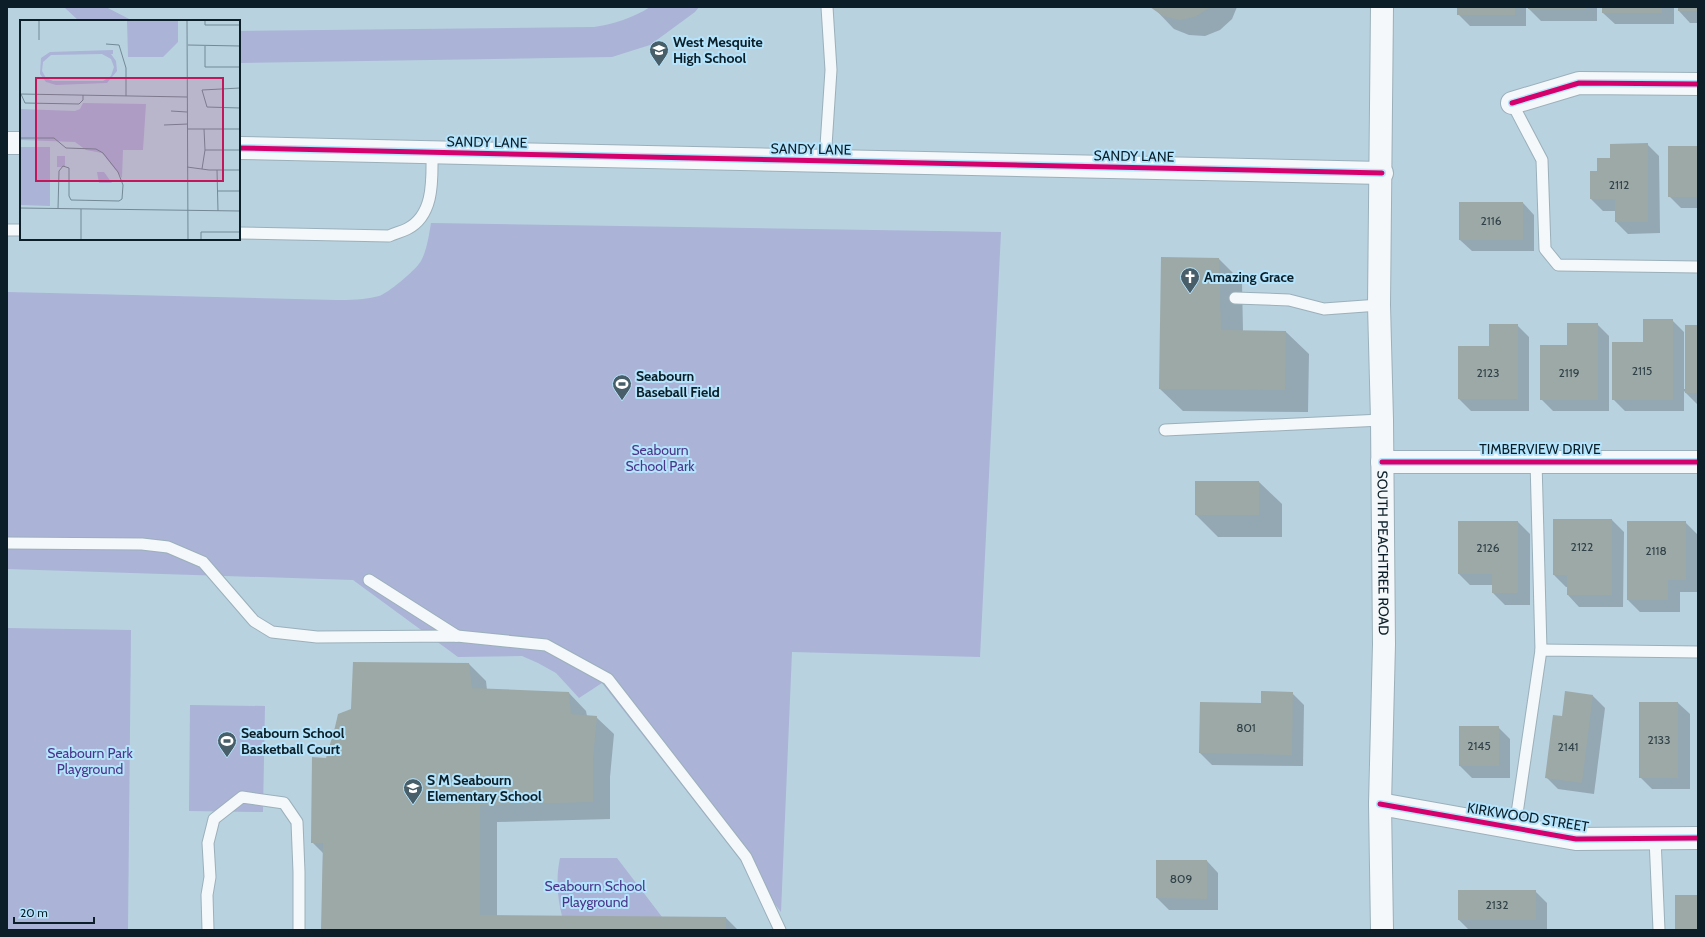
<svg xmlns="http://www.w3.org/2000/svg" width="1705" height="937" viewBox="0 0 1705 937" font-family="Cabin,sans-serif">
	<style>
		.green { fill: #abb3d7 }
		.shadow { fill: #0003 }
		.building { fill: #9da9a7 }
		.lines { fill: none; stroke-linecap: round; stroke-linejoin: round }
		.service-casing { stroke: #9bb0ba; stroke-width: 13 }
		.minor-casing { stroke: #9bb0ba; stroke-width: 24 }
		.secondary-casing { stroke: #9bb0ba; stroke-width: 24 }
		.service { stroke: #f4f8fa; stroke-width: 11 }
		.minor { stroke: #f4f8fa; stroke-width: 22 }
		.secondary { stroke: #f4f8fa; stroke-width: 22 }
		.cycleway-casing { stroke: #b5e4fd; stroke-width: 8 }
		.cycleway { stroke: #d6006c; stroke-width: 5 }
		.labels { text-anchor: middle; stroke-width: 4; stroke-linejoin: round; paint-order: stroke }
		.number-label { font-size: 12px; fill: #304248 }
		.poi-label { font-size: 14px; font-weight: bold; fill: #0c1f28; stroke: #b5e4fd; text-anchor: start }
		.street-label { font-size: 14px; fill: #0c1f28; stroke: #b5e4fd }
		.park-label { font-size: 14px; fill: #4b368a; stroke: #b5e4fd }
		.inset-road { fill: none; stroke: #738a96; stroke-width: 1 }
		.view { fill: #c2185b; fill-opacity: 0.15; stroke: #c2185b; stroke-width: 2 }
		.inset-edge { fill: none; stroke: #0c1f28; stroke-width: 2 }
	</style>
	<rect width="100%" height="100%" fill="#b8d2e0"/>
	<g class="green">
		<path d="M64,7H106L133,21H79Z"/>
		<path d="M650,7H699L695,12L650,45L612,57L239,63V31L594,27C614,24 633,18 650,7Z"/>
		<path d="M431,223L1001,232L980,657L792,652L781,912L602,683L579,698L556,673L538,663L522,656L458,657L353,580L7,569V292L336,300C349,300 365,300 379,296C387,294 416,270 421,261C427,250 429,235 431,223Z"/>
		<path d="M7,628L131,630L128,930H7Z"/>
		<path d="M190,705L265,706L263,812L189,811Z"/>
		<path d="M560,858H617L672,930L564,924C558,902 555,881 560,858Z"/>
	</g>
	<g class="shadow">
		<path d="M1153,7H1237L1232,19L1220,30L1205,36L1189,35L1174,29Z"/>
		<path d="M1458,7H1526V26H1470L1458,14Z"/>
		<path d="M1529,7H1597V21H1541L1529,9Z"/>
		<path d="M1603,7H1674V24H1615L1603,13Z"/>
		<path d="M1679,7H1698V23H1690L1679,11Z"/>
		<path d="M1647,144L1659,156L1660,233L1628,234L1616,222V211H1603L1591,199V172H1598L1611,159Z"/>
		<path d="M1698,147V208H1681L1669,196Z"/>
		<path d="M1523,203L1534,215V251H1472L1460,240Z"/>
		<path d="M1219,259L1242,282L1243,331L1286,332L1309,354L1308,412L1183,411L1160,389Z"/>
		<path d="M1672,320L1684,332V389H1686L1698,326V405L1684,391V411H1625L1613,399L1644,343Z"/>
		<path d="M1597,324L1609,336V411H1553L1541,399L1568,346Z"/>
		<path d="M1517,325L1529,337V411H1471L1459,399L1490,347Z"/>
		<path d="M1259,482L1282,504V537H1218L1196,515Z"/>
		<path d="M1612,520L1624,532L1623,607H1579L1568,595V587H1566L1554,575Z"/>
		<path d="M1518,522L1530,534V605H1505L1493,593V585H1470L1458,573Z"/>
		<path d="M1628,522H1685L1697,534V592H1680V612H1640L1628,600Z"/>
		<path d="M469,664L486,681L487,690L569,693L586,711L587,716L596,717L614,734L610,777V819L497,822V916L726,918L738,930H322L323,853L312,842L326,759Z"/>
		<path d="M1292,693L1304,705L1303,766L1212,765L1200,753L1262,704Z"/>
		<path d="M1593,696L1605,708L1594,794L1558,789L1546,777L1563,717Z"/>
		<path d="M1678,703L1690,714V789H1652L1640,777Z"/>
		<path d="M1498,727L1510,739V778H1472L1460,766Z"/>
		<path d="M1207,861L1218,873V910H1169L1157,898Z"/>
		<path d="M1459,891H1535L1547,903V930H1469L1459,920Z"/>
	</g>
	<g class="building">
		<path d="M1150,7H1211L1195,17L1179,20L1163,16Z"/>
		<rect x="1457" y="7" width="58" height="8"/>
		<rect x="1528" y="7" width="58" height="2"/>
		<rect x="1602" y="7" width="60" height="6"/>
		<rect x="1678" y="7" width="20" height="4"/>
		<path d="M1648,143V222H1615V199H1590V171H1597V158H1610V144Z"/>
		<rect x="1668" y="146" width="30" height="51"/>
		<rect x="1459" y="202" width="64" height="38"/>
		<path d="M1161,257L1219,258L1221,330L1286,331L1285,390L1159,389Z"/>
		<path d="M1643,319H1673V400H1612V342H1643Z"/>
		<path d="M1567,323H1598V400H1540V345H1567Z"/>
		<path d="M1489,324H1518V399H1458V346H1489Z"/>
		<rect x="1685" y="325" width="13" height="68"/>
		<rect x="1195" y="481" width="64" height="34"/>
		<path d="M1553,519H1612V595H1567V575H1553Z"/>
		<path d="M1458,521H1518V593H1492V574H1458Z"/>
		<path d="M1627,521H1686V580H1668V600H1627Z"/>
		<path d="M353,662L469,663L472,688L569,692L571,714L597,716L593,759V802L480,805V915L726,917V930H321L323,843H311L312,757L326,758L335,727L338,714L351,709Z"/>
		<path d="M1261,691L1293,692L1292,755L1199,753L1200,702L1261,703Z"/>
		<path d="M1565,691L1593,695L1582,783L1545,778L1553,715L1562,716Z"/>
		<rect x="1639" y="702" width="39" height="76"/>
		<rect x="1459" y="726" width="40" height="40"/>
		<path d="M1156,860H1207V899L1156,898Z"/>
		<rect x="1458" y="890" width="78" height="30"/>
		<rect x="1675" y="895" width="23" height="35"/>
	</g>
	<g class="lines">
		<g class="service-casing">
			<g id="service">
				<path d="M1512,103L1542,160L1545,249L1558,265L1698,267"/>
				<path d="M825,161L831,70L827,7"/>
				<path d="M7,230H21"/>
				<path d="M239,233L389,236C395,233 401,232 407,229C435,215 432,178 432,152"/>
				<path d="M1235,298L1289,300L1324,309L1379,305"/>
				<path d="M1165,430L1382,420"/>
				<path d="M1536,461L1541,650"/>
				<path d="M7,543L142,544L168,547L203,562L254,621L272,632L317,637L457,636L546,645L608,679L746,857L780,930"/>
				<path d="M369,580L457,636"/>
				<path d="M1515,827L1541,650L1698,652"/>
				<path d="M1655,838L1659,930"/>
				<path d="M208,930L207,895L210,877L208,843L214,819L242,797L284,803L297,822L299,872V930"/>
			</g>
		</g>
		<g class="minor-casing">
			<g id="minor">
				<path d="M1512,103L1579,83L1698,84"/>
				<path d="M7,143H21"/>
				<path d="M239,148L1382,173"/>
				<path d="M1382,462H1698"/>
				<path d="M1380,804L1576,839L1698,838"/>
			</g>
		</g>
		<g class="secondary-casing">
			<g id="secondary">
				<path id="s1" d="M1382,7L1379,305L1382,420L1384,644L1380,804L1382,930"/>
			</g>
		</g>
		<use href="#service" class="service"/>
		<use href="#minor" class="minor"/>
		<use href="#secondary" class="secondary"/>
		<g class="cycleway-casing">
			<g id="cycleway">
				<path d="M1512,103L1579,83L1698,84"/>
				<path d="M239,148L1382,173"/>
				<path d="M1382,462H1698"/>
				<path d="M1380,804L1576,839L1698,838"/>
			</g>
		</g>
		<use href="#cycleway" class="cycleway"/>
	</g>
	<defs>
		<g id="school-pin" transform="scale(1)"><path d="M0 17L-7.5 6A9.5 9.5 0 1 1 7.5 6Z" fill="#485e68" stroke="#b5e4fd"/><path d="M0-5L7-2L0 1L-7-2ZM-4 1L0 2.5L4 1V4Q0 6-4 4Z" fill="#fff"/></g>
		<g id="church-pin" transform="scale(1)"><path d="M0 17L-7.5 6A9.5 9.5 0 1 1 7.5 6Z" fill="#485e68" stroke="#b5e4fd"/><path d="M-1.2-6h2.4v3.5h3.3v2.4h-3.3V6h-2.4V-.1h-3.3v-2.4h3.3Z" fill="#fff"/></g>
		<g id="stadium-pin" transform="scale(1)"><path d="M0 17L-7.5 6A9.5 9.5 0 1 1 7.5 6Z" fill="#485e68" stroke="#b5e4fd"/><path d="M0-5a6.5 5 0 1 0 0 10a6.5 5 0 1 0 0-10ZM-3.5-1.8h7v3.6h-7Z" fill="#fff"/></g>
	</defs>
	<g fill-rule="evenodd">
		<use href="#school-pin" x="659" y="50"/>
		<use href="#church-pin" x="1190" y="277"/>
		<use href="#stadium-pin" x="622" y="384"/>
		<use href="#stadium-pin" x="227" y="741"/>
		<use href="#school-pin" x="413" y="788"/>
	</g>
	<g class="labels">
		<g class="number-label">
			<text x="1619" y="189">2112</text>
			<text x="1491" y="225">2116</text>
			<text x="1642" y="375">2115</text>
			<text x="1488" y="377">2123</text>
			<text x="1569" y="377">2119</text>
			<text x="1582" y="551">2122</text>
			<text x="1488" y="552">2126</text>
			<text x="1656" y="555">2118</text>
			<text x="1246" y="732">801</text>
			<text x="1659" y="744">2133</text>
			<text x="1479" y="750">2145</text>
			<text x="1568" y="751">2141</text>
			<text x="1181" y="883">809</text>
			<text x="1497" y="909">2132</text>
		</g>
		<g class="poi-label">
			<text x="673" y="47">West Mesquite<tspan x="673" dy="16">High School</tspan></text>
			<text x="1204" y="282">Amazing Grace</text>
			<text x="636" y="381">Seabourn<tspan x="636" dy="16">Baseball Field</tspan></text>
			<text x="241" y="738">Seabourn School<tspan x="241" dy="16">Basketball Court</tspan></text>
			<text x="427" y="785">S M Seabourn<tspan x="427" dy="16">Elementary School</tspan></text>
		</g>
		<g class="street-label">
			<text transform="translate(487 142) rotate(1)" y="5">SANDY LANE</text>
			<text transform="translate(811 149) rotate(1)" y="5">SANDY LANE</text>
			<text transform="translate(1134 156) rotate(1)" y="5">SANDY LANE</text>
			<text x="1540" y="454">TIMBERVIEW DRIVE</text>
			<text dy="5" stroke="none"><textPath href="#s1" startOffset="546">SOUTH PEACHTREE ROAD</textPath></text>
			<text transform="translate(1528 817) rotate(9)" y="5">KIRKWOOD STREET</text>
		</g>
		<g class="park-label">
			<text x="660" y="455">Seabourn<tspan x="660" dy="16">School Park</tspan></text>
			<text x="90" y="758">Seabourn Park<tspan x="90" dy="16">Playground</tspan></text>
			<text x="595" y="891">Seabourn School<tspan x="595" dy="16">Playground</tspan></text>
		</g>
	</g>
	<g transform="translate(20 20)">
		<rect width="220" height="220" fill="#b8d2e0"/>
		<path d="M107,0H158V22L143,37H108ZM93,30V34H91L96,41L97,51L87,63L36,65L26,62L20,54L21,38L30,32ZM82,34L91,39L94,47L91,56L83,61H33L26,58L22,51L23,42L31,35ZM63,83L126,84L123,130H103L102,158L82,133L66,130L55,122L0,120V89L55,91L60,89ZM0,127H30V186L0,185ZM37,136H45V147H37ZM77,152H84L92,163H79Z" fill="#abb3d7" fill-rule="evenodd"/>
		<path class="inset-road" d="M19,0V20M167,0L168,220M185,0V5H220M86,24L99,25L106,48V76M168,25L220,26M185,26V47H220M220,68L182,70L187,87L220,88M0,74L167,77M1,74L5,83L59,84L63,80V75M151,91L167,92M144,105L168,104M168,109H220M184,109L185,130M0,118H34L46,128L76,129L83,133L98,152L103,165L102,179L99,181L51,180L49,176V148L43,146L39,151L38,189M167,147L189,150H220M182,149L185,130H220M197,150L198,191M198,171H220M0,188L220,191M61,220V189M181,220V212H220"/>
		<path class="view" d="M16,58H203V161H16Z"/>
		<rect width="220" height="220" class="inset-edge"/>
	</g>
	<rect width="1705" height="937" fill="none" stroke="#0c1f28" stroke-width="16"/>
	<path d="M14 917v6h80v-6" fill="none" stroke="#0c1f28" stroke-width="2"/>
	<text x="20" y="917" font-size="12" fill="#0c1f28" stroke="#b5e4fd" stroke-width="3" paint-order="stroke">20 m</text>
</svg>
